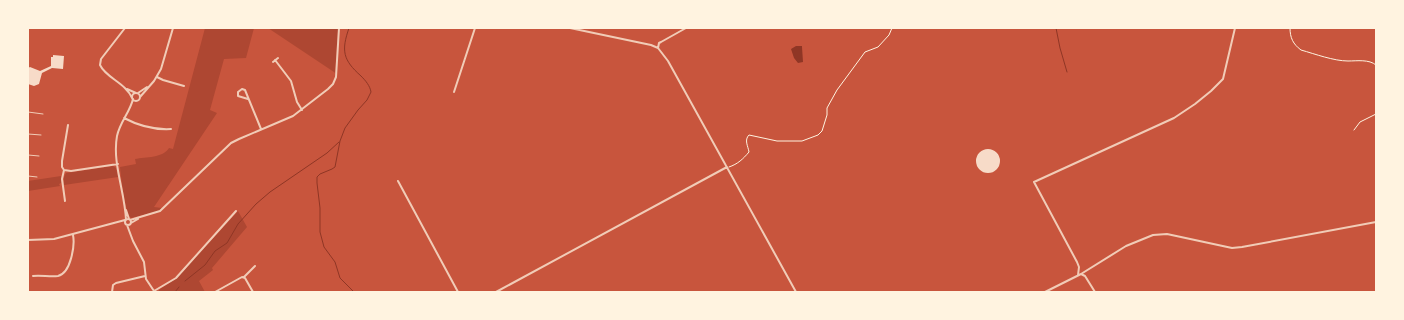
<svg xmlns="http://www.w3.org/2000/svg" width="1404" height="320" font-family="'Roboto Condensed',sans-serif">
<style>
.green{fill:#ae4732}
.water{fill:#8f3625}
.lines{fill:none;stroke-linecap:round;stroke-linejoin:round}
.stream{stroke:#8f3625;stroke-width:1}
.building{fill:#f7dbc8}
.path{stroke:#fff3e0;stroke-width:1}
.service{stroke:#f1ccb7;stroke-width:1}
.minor{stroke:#f1ccb7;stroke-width:2}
</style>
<rect width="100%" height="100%" fill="#c8553d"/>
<path class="green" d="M205,28H254L246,58L224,59L210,110L217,113L154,207L162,208L159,211L131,218C125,213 121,177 120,167L136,164L135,159C146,157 163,158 169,148L173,149Z
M268,28H338L335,73L334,72Z
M113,166L116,168L118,177L64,185V177L66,173Z
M61,176V183L59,184L60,186L28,191V181Z
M238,211L247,227L212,268L213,270L199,281L205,292H158L160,289L177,278Z"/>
<path class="water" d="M796,46H802V47L803,62L798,63L794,58L791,49Z"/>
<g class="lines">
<path class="stream" d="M349,28C341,51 343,60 361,76C366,81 370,86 371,92L367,100L358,110L345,128L340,141L335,167L332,169L320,174L317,177V183L320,208V232L324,247L335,262L340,278L354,292
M1056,28L1060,48L1067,72
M185,281L205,265L215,251L227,243L238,224L256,204L270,192L327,153L339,142
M175,292L179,287"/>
</g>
<path class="building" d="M53,55L64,56L63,69L52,68L42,73L39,84L34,86L28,84V68L30,67L40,71L51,66V57H53Z
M976 161a12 12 0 1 1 24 0a12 12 0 1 1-24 0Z"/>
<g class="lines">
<path class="path" d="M1290,28C1290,38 1293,44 1301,50C1315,54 1334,61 1348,61C1357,61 1369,59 1376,65
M1354,130L1360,122L1376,114
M729,167C738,164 743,159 749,152C748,146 744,140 749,135L777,141H802L818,135L822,131L827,115V108L837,90L865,52L878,47L889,35L892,28"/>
<path class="service" d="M28,103V100
M28,112L43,114
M28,134L41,135
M28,155L39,156
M28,176L37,177"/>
<path class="minor" d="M125,28L101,59L100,65C106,78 126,83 132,98
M198,28H200
M570,28L651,45L658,48L668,61L796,292
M658,48L659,43L661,42L686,28
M275,60L291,81L297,102L302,110
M273,62L278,58
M157,77L163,80L184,86
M127,89L136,93
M454,92L475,28
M138,93L147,87
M132 97a4 4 0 1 1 8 0a4 4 0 1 1-8 0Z
M140,97L154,81L161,69L173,28
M248,99L238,96V92L242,89L245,90L261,129
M124,118C139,126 153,130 171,129
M64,170L71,171L118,164
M64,170L62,167V161L68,125
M64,170L62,179L65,201
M398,181L458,292
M126,210L129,219
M125 222a3 3 0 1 1 6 0a3 3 0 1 1-6 0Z
M126,220C125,192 112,163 117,136C120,122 130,112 133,99
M130,220L160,211L231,143L239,139L293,116L328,89L333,84L336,77L339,28
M131,223L138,219
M127,225L133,241L144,262L146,279L154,291
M28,240L54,239L125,220
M1081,274L1085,276L1095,292
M1078,275L1079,267L1077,262L1034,182L1174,118L1195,104L1211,91L1223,79L1235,28
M33,276C41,275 50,277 58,276C71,273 75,245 73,235
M244,277L255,266
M154,291L176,278L236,211
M112,292L113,285L116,283L145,276
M215,292L242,277L245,278L253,292
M496,292L727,167
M1045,292L1081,274L1126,246L1153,235L1167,234L1232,248L1242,247L1376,222"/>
</g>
<rect width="1404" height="320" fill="none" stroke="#fff3e0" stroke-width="58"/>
</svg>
